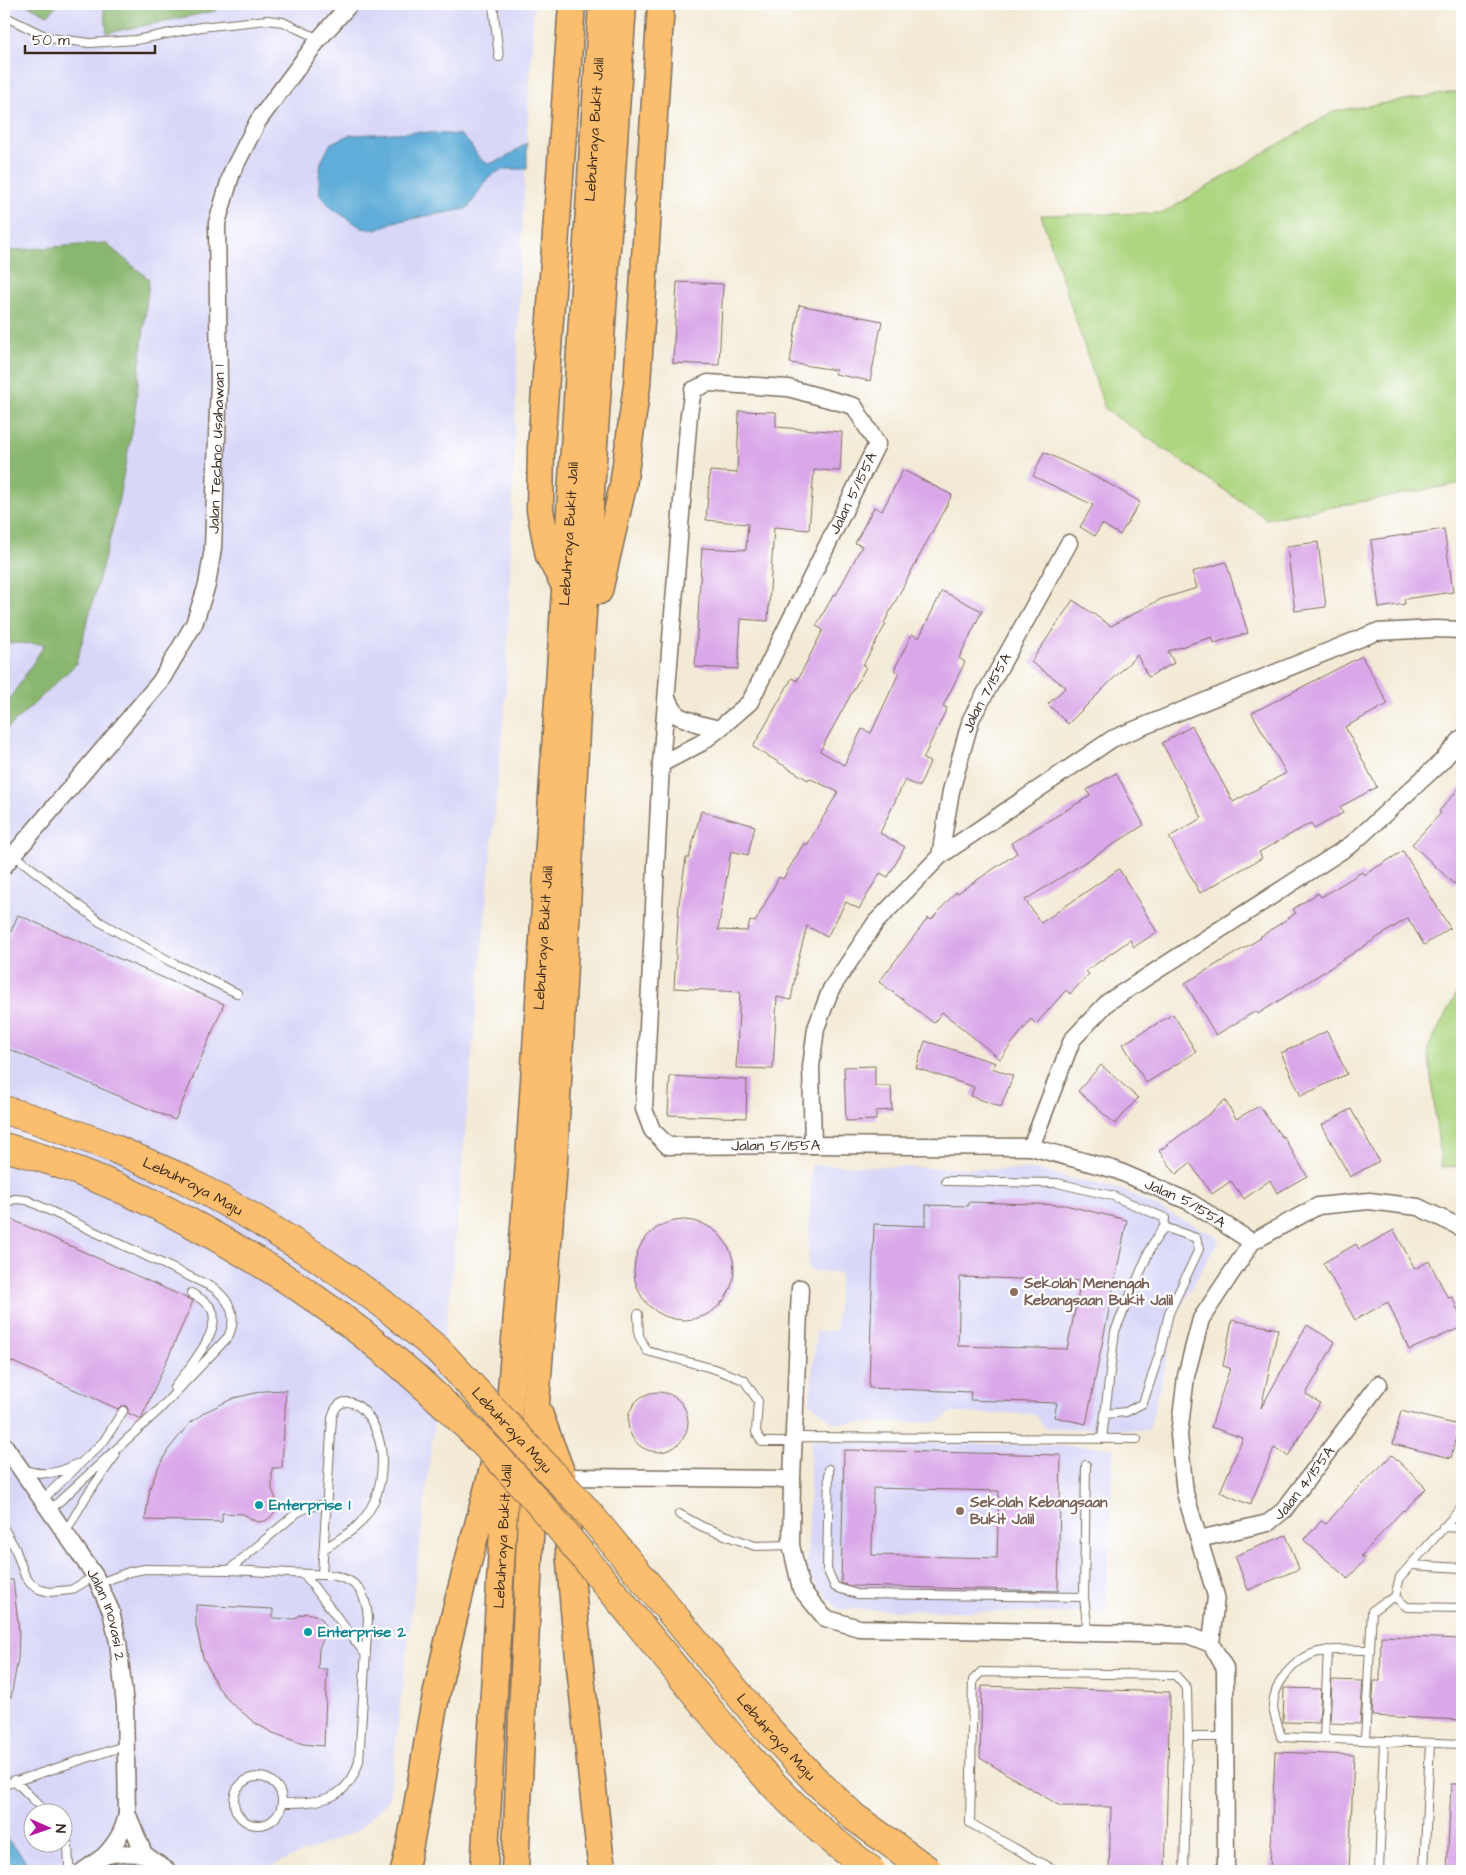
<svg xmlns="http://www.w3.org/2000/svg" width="1466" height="1875" font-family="'Architects Daughter',sans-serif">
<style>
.built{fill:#d8d7f8;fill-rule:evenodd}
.green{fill:#add681;stroke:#748050}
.forest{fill:#8ab76f;stroke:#627046}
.water{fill:#5eadd8;stroke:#4c6c7b}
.building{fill:#daa7e9;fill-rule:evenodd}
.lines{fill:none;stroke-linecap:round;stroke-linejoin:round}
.service-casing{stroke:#7b6d5e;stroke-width:10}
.minor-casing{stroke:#7b6d5e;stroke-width:19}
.trunk-casing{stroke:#7b6d5e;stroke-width:29}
.service{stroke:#fff;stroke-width:8}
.minor{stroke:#fff;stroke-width:16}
.trunk{stroke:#fbbe6e;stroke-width:26}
.motorway-bridge-casing{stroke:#7b6d5e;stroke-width:30;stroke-linecap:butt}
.motorway-bridge{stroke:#fbbe6e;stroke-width:28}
.education-dot{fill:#8d6e63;stroke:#fff;stroke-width:2}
.culture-dot{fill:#0f9aa8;stroke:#fff;stroke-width:2}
.labels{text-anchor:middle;stroke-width:4.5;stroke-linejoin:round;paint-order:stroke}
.street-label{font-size:15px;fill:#3b2a1e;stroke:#fff}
.education-label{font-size:15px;font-weight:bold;fill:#785e54;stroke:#fff;text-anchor:start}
.culture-label{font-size:15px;font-weight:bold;fill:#0d838f;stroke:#fff;text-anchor:start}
</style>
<rect width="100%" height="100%" fill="#fff"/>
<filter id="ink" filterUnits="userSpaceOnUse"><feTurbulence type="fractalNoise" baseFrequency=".02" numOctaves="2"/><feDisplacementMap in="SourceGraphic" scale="10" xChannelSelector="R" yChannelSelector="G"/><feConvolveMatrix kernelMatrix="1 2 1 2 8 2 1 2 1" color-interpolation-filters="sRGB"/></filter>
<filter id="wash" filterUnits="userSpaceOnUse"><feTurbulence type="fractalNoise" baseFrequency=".0096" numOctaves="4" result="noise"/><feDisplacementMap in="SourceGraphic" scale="20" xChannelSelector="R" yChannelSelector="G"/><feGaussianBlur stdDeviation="1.12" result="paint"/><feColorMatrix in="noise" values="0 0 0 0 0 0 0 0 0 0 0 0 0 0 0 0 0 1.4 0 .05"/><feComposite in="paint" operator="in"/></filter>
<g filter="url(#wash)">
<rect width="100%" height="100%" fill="#f3ead5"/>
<path class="built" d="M4,4H534L521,250L506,694L451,1283L389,1800L357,1831L273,1865L269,1871H4ZM32,1812H62V1842H32Z
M811,1165L1036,1170L1123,1190L1220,1238L1179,1310L1149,1430L1045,1428L1034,1414L950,1413L939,1422L834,1423L810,1403L816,1332L836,1331L840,1273L808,1270Z
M811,1440L1114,1447L1106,1614L838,1609L807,1575Z"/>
<path class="green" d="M1462,91V483L1267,519L1105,409L1041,215L1163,213L1335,111Z
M1462,983V1166L1441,1167L1428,1048Z"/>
<path class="forest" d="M26,4H58L48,15Z
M103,4H223L215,11L107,33Z
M105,243L149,279L134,420L114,523L76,664L4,732V708L45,644L4,643V251Z"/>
<path class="water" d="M417,132L461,135L470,144L479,158L488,164L503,159L527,143V169C521,169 514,169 507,169C484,172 480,196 466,209L393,222L377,230L362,228L333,209L320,195L319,178L321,162L331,143L350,135Z
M4,1838C15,1846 26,1857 28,1871H4Z"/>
<g id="blocks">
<path class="building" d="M677,282L723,284L719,365L673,363Z
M799,305L882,321L870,381L835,374L836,370L790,363Z
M739,411L776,412V427L842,432L840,471L814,470L809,530L774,527L768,621L741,619L738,669L695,667L702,548L746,550L748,524L706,520L710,471L737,473Z
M1044,452L1106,482L1140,502L1120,535L1102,524L1095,536L1080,527L1093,505L1033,476Z
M903,470L952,495L905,583L884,623L886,624L863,665L866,667L820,751L844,765L862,729L871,733L899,673L894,670L912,634L919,638L942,591L982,611L959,658L965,662L943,706L947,708L923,759L930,762L919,787L905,780L880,833L905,847L888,877L880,873L859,909L846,902L827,937L807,926L795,972H796L791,1000L777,997L773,1069L736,1068L740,992L674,988L679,903L686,858H689L701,811L755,826L748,855L731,851L718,930L747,931L750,921L755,922L779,877L783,879L804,843L807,845L838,792L809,778L808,780L753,747L792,678L797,681L823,630L816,626L834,594L836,595L862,546L855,543L874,507L882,511Z
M1444,529L1453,592L1404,599L1405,604L1379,608L1371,540Z
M1318,542L1326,607L1295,611L1287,546Z
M1226,562L1248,633L1214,643L1212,637L1168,651L1174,663L1148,677L1137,655L1068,724L1048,704L1066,687L1031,662L1073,600L1111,626L1161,599L1197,588L1192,572Z
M1362,656L1388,704L1345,727L1377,787L1340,807L1343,813L1314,829L1311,823L1259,852L1262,858L1200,893L1169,837L1202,818L1162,743L1192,726L1233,802L1286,773L1252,713Z
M1116,773L1144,825L1025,900L1041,923L1119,869L1157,932L1134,947L1130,940L1086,971L1089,974L1070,994L1066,990L1036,1024L1031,1019L1000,1059L942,1012L934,1023L879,982L928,918L931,920L956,892L958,893L1017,853L1011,843L1090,796L1087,790Z
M1462,785V875L1454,884L1412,844L1441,813L1439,811Z
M1403,851L1450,928L1424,945L1408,918L1258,1014L1256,1011L1216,1035L1185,983L1261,938L1260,937L1296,913L1293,909L1318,893L1321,897L1362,872L1364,875Z
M18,915L224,1004L175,1120L4,1047V948Z
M1173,1014L1196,1052L1146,1083L1123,1044Z
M1327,1031L1347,1074L1301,1096L1281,1053Z
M925,1041L996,1063L992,1068L1013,1076L1001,1107L971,1096L974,1087L916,1068Z
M1101,1065L1138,1098L1115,1124L1078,1091Z
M875,1066V1086H891L892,1110L876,1111V1120L846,1121L844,1067Z
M670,1076L747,1080L746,1118L668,1115Z
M1225,1100L1236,1119L1259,1106L1282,1137L1283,1136L1307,1176L1277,1193L1270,1180L1244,1199L1231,1181L1212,1194L1190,1163L1176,1174L1159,1151L1213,1111V1110Z
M1351,1109L1379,1161L1350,1177L1322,1125Z
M968,1202L1065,1205L1127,1220L1086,1424L1054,1417L1057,1403L970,1400L971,1392L869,1388L874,1224L926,1226V1205L968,1206ZM960,1277L1081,1281L1067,1349L958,1346Z
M4,1216L193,1301L141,1419L128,1413V1409L126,1406H121L118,1409L4,1358Z
M634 1270a50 50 0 1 1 100 0a50 50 0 1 1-100 0Z
M1394,1230L1415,1269L1429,1261L1448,1298L1452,1297L1462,1320V1327L1409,1350L1388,1302L1355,1320L1323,1263L1356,1244L1359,1249Z
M1232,1320L1278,1329L1261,1408L1307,1325L1335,1342L1306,1394L1320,1403L1288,1456L1274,1448L1250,1505L1220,1492L1243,1438L1211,1427L1230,1368L1223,1366Z
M286,1390L282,1468H272V1489L277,1502L276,1510L271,1517L265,1521L257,1522L243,1514L222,1513V1522L145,1520L150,1488L158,1468L168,1450L188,1425L205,1412L234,1398L264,1391Z
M628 1422a30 30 0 1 1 60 0a30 30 0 1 1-60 0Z
M1401,1411L1459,1425L1451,1458L1393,1444Z
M844,1450L1061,1455L1058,1591L850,1586L841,1583ZM873,1488L999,1491L997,1558L872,1555Z
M1392,1455L1426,1488L1404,1511L1403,1510L1361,1556L1365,1559L1348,1579L1304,1540L1321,1521L1326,1524L1356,1490Z
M1286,1535L1299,1569L1248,1590L1235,1556Z
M4,1580H13L19,1631L18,1659L11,1697L4,1696Z
M196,1605L273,1609V1618L294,1619L300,1615L307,1613L315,1615L322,1619L325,1626L326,1634L319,1648L318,1669H327L324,1746L303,1744L273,1733L255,1723L230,1702L217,1686L203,1657L196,1626Z
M1381,1636L1462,1639V1720L1372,1716L1374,1681H1380Z
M1332,1680L1363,1681L1360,1724L1330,1723Z
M982,1686L1170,1692L1165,1871H1109L1111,1807L1060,1806L980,1758Z
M1284,1688L1321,1689L1319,1723L1283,1722Z
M1275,1752L1354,1755L1349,1871H1270Z
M1451,1784H1462V1871H1447Z"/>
</g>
</g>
<g filter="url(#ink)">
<use href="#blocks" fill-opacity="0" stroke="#7b6d5e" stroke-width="1"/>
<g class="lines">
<g class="service-casing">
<path id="service" d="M493,4L499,57
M4,16L49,38L90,43L136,40L201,27L267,20L283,22L319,39
M13,854L100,922L173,963L237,993
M946,1181L1057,1183L1113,1196L1165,1218L1164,1227L1152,1245L1115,1331L1102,1439
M4,1203L15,1199L27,1200L214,1288C231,1302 238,1316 228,1337L159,1410L50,1510
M638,1314L639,1336L647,1351L715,1369L744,1380L758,1401L756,1432L762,1442H794
M174,1388C186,1371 222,1331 212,1310C208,1302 199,1298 191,1293
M1105,1414L1126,1412L1143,1403L1160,1352L1169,1313L1199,1249L1196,1238L1164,1227
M794,1437L1137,1439
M1086,1465L1084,1597L1088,1634
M829,1469L827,1569L835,1587L857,1594L1084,1597
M25,1470C43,1476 59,1474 76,1464
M42,1500L104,1441L123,1411
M1462,1507L1400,1577L1395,1597L1407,1607L1462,1608
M679,1514L703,1527L755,1546L791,1545
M1443,1527L1462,1528
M4,1529L15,1548L25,1576L31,1584L39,1589L49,1592L71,1590L95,1576
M65,1533L87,1495L115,1456
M1411,1565L1462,1568
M229,1570L298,1512L309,1507L326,1504
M304,1574L366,1655
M322,1574L332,1418C337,1395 356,1399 368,1416C390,1447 385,1496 359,1524C349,1534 336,1541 324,1549
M100,1583L129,1572L145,1569L229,1570L331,1575C358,1580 366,1592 368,1618L359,1761C348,1801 319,1803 283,1803
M1370,1650C1335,1650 1310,1644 1285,1675C1278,1684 1273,1694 1273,1707C1274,1716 1279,1727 1281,1737L1462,1744
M1188,1737H1225
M1324,1739L1328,1650
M1365,1740L1372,1611L1383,1603L1395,1597
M234 1801a24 24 0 1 1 48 0a24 24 0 1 1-48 0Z
M14,1780L46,1812
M4,1785L127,1745
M62,1832L68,1845L69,1866L75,1871
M1059,1871L1050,1868L970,1823L973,1680L981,1672L1175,1675L1187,1688L1188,1737L1184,1871
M1379,1871L1384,1741
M1424,1871L1430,1743"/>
</g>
<g class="minor-casing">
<g id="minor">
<path d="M667,699L678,716L699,724L719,729"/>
<path id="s1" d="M661,764L701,743L719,729L750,702L877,444L854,406L788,388L708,383L693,390L689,414L661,764L644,1109L652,1130L668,1146L813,1145L1031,1147L1116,1170L1190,1202L1252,1242"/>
<path id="s2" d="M940,856L951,791L971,719L1069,543"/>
<path id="s3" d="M4,866L160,682L194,624L207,585L213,548L219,382L217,223L232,172L258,121L319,39L350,4"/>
<path d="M813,1145L811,1067L816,1028L831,989L876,922L940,856L1112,739L1376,632L1436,629L1462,630"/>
<path d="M1031,1147L1072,1040L1108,1002L1352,844L1442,761L1462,738"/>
<path d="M800,1288L792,1479L791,1545L801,1589L825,1618L859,1628L1188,1635L1211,1644L1225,1668L1226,1871"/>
<path id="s4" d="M4,1445L95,1576L111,1611L118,1642L125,1705L127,1813C124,1831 116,1843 104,1856"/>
<path d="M563,1477L792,1479"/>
<path id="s5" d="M1199,1539L1268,1523L1284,1510L1379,1384"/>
<path d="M1211,1644L1216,1596L1185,1493L1179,1435L1186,1376L1201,1319L1252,1242L1318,1206L1369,1201L1418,1207L1462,1228"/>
<path d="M127,1813L144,1854"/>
<path d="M83,1871L104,1856L118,1853L144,1854L168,1871"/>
</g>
</g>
<g class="trunk-casing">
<g id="trunk">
<path d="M564,584L549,556L540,510L541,448L572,4"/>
<path d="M599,591L623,486L637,385L661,4"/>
<path d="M539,1413L563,1477L574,1610L600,1855L603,1871"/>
<path d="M404,1871C417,1819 423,1764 433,1711C450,1625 474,1541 496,1457"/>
<path id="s6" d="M484,1871L510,1403L528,1176L602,4"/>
<path d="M515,1871L536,1403L553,1177L579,674L623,4"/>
</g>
</g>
<use href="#service" class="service"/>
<use href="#minor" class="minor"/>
<use href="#trunk" class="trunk"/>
<g class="motorway-bridge-casing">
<g id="motorway-bridge">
<path id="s7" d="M4,1110L34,1119L106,1145L182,1178L252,1217L317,1257L382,1303L438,1350L586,1510L765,1726L815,1780L854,1817L929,1871"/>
<path d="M4,1147C69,1164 131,1191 191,1223C233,1246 275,1270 314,1298C412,1365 498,1452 573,1544C610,1588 646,1633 683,1678C724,1729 765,1780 814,1824C832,1841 853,1856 872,1871"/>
</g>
</g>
<use href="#motorway-bridge" class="motorway-bridge"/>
</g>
</g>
<g class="education-dot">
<circle cx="1014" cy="1292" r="5"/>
<circle cx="960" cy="1511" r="5"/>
</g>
<g class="culture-dot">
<circle cx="259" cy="1505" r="5"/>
<circle cx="308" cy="1632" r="5"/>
</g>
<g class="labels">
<g class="street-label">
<text dy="5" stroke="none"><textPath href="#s6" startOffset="1745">Lebuhraya Bukit Jalil</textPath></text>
<text dy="5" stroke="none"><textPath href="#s3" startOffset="486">Jalan Techno Usahawan 1</textPath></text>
<text dy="5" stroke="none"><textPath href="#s1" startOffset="342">Jalan 5/155A</textPath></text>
<text dy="5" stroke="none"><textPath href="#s6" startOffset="1340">Lebuhraya Bukit Jalil</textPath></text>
<text dy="5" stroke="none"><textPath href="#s2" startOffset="171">Jalan 7/155A</textPath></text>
<text dy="5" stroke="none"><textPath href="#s6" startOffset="935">Lebuhraya Bukit Jalil</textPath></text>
<text dy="5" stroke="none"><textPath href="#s1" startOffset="1480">Jalan 5/155A</textPath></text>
<text dy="5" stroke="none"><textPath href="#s7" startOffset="204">Lebuhraya Maju</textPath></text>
<text dy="5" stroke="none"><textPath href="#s1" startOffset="1900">Jalan 5/155A</textPath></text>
<text dy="5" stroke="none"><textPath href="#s7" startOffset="609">Lebuhraya Maju</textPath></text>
<text dy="5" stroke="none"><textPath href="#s5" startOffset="125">Jalan 4/155A</textPath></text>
<text dy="5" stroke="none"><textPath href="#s6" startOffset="335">Lebuhraya Bukit Jalil</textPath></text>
<text dy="5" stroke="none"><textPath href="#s4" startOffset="200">Jalan Inovasi 2</textPath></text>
<text dy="5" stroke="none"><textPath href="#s7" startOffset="1014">Lebuhraya Maju</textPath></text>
</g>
<g class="education-label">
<text x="1024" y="1288">Sekolah Menengah<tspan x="1024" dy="17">Kebangsaan Bukit Jalil</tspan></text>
<text x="970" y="1507">Sekolah Kebangsaan<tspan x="970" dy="17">Bukit Jalil</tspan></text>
</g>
<g class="culture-label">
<text x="269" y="1510">Enterprise 1</text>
<text x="318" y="1637">Enterprise 2</text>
</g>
</g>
<rect width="1466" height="1875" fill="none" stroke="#fff" stroke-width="20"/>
<g transform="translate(48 1828) rotate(92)"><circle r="24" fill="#ffffff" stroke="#b1aaa5"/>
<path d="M0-4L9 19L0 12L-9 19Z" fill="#b5179e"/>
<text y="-8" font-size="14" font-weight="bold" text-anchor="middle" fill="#3b2a1e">N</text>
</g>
<path d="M25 45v8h130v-8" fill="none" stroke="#3b2a1e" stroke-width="2.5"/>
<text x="32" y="45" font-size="15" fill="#3b2a1e" stroke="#ffffff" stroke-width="4" paint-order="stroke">50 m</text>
</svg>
